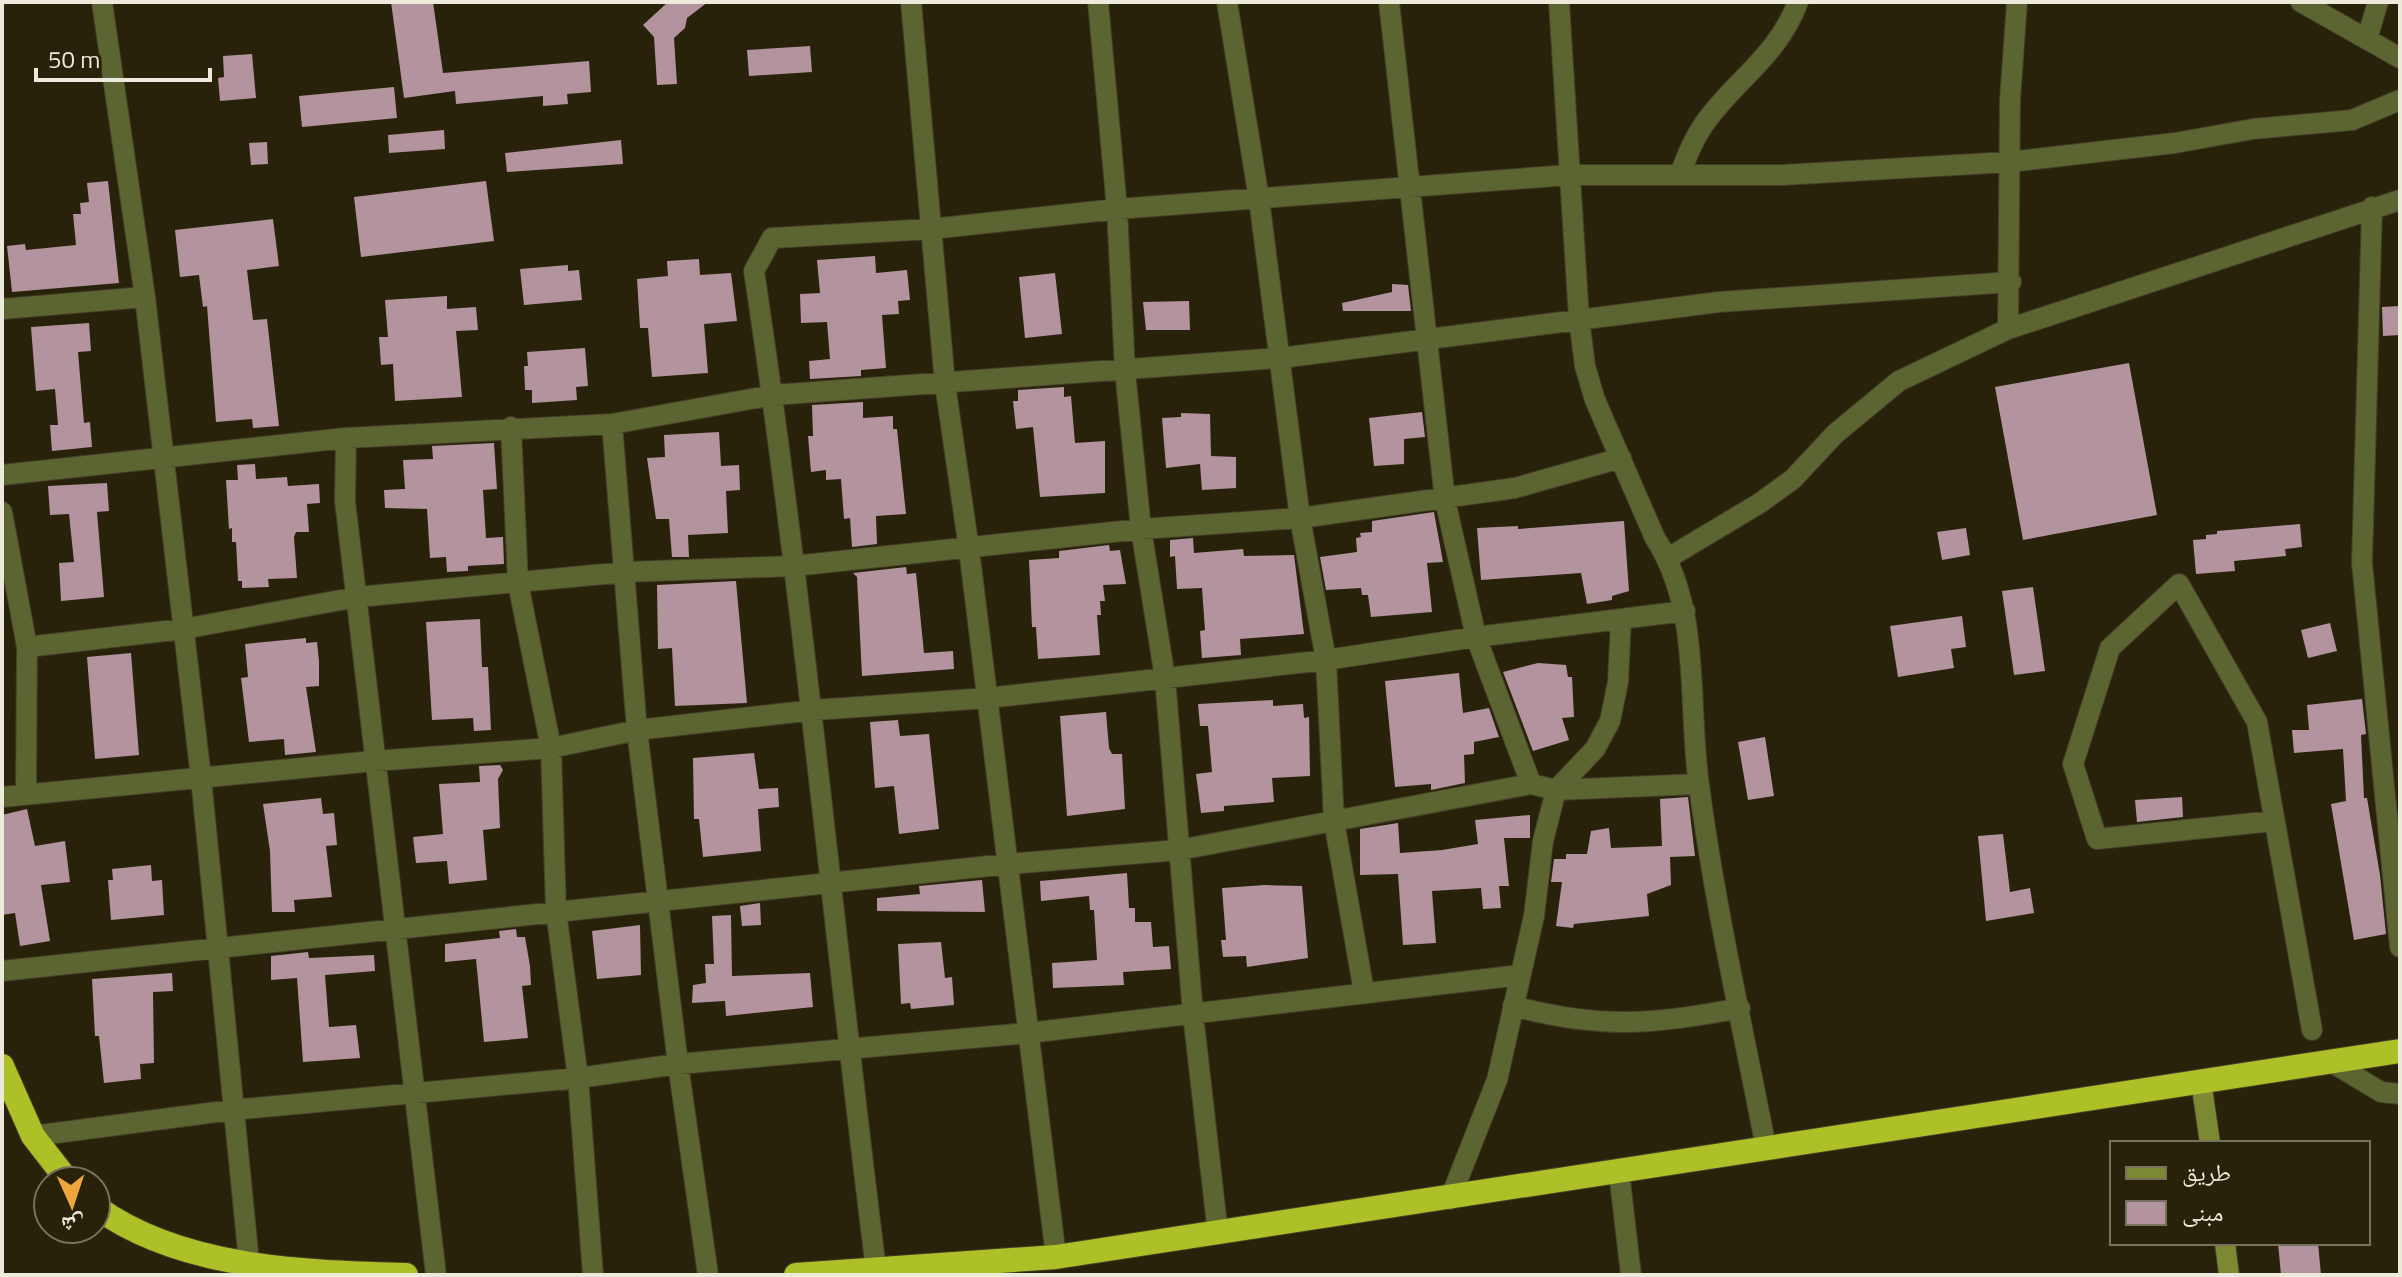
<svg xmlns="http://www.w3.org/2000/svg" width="2402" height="1277" font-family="'Titillium Web','Noto Naskh Arabic',sans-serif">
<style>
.building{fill:#b2939e}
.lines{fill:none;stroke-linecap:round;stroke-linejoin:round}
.street-casing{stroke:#443e27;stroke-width:22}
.secondary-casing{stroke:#443e27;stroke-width:22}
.highway-casing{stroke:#443e27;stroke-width:26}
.street{stroke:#5c6431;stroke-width:20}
.secondary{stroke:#7d8932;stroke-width:20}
.highway{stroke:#adc028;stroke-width:24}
</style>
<rect width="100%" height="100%" fill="#28220a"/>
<path class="building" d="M391,2H433L443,73L589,61L591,92L567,94L568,104L543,106V96L456,104L455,91L404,98Z
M668,2H708L687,18L685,28L674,38L677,84L657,85L654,37L643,25Z
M810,46L812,72L749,76L747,50Z
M252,54L256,98L220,101L218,78L224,77L223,56Z
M394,87L397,118L302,127L299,96Z
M444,130L445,149L389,153L388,135Z
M621,140L623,164L507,172L505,153Z
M267,142L268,164L251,165L249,143Z
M108,181L119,283L12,292L7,246L25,244L26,250L76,245L73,214H81L80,203L89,202L87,183Z
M486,181L494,241L361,257L354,197Z
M273,219L279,266L247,270L253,320L267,319L279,426L253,428L252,419L216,422L207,306L203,307L199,275L180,277L175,230Z
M875,256L876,273L907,270L910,300L898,301L899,314L882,315L886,368L861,370V376L810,379L809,361L830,359L827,322L801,323L800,294L820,293L817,260Z
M699,259L700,275L731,273L737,321L704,324L708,373L652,377L648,328H640L637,279L668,276L667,261Z
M568,265V271L579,270L582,300L524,305L520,269Z
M1055,273L1062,334L1025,338L1019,277Z
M1392,284L1408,285L1411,311H1343L1342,303L1392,292Z
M447,296V309L476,307L478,330L456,331L462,397L395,401L393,364L381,365L379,337H388L385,300Z
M1189,301L1190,330H1146L1143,302Z
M2400,306V335L2383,336L2382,307Z
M89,323L91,351L78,352L84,423L90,422L92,447L52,451L50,425H58L55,389L36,391L31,327Z
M585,348L588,386L576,387L577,400L532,403V390H525L524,366H528L527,352Z
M2129,363L2157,515L2023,540L1995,387Z
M1064,387V397L1071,396L1075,443L1105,441V493L1040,497L1033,427L1016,429L1013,401H1018V390Z
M863,402V418L893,416V429H897L906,514L876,516L877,544L852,547L850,518L844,519L841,479L826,480V470L811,472L808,436H813L812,405Z
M1422,412L1425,437L1404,439V464L1374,466L1369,418Z
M1181,413L1210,414L1211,456L1236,457V488L1202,490L1200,464L1166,468L1162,418L1181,417Z
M719,432L721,466L739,465L740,490L726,491L728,533L688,535L689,557H672L669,519H656L647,458L665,457L664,435Z
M494,443L497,489L483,490L486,538L503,537L504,564L468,566V571L447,572L446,557L430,558L427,509L385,508L384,490L405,489L403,460L433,459L432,446Z
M255,464L256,479L287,477L288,486L319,484L320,503L307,504L309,532H296L294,537L297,578L268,579L269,587L242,588V581H238L236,542H232V528L229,529L226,480H238L237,465Z
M107,483L109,511L97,512L104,597L61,601L59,563L74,562L69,514L50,515L48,486Z
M1434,512L1443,562L1427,563L1432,612L1371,617L1368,595H1362L1361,588L1326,590L1320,557L1357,552L1356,538L1361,537L1360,533L1372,532V521Z
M1624,521L1629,591L1612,596V600L1587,604L1581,573L1481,580L1477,528L1518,526V529Z
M2300,524L2302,547L2285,549L2286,556L2234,561L2235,571L2196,574L2193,540L2206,539V535L2217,534V531Z
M1966,528L1970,555L1942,560L1937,532Z
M1193,538L1194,553L1243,549L1244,556L1294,555L1304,634L1240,639L1241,655L1202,658L1200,631L1205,630L1202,588L1177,589L1175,556L1170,557V540Z
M1109,545L1110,551L1120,550L1126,584L1103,585L1105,601H1100L1101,615H1097L1100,655L1038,659L1036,627H1032L1029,560L1059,558V551Z
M906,567L907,574L916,573L924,653L953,651L954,669L862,676L857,577L853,573Z
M736,581L747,703L675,706L672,648L658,649L657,585Z
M2033,587L2045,671L2014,675L2002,591Z
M1962,616L1966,647L1951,649L1954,668L1898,677L1890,626Z
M480,619L482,667H488L491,730L474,731L473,718L432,720L426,622Z
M2330,623L2337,651L2308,658L2301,630Z
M306,638V643L317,642L319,661V686L306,687L316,752L285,755L284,739L249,742L241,678L248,677L245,644Z
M131,653L139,755L95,759L87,657Z
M1538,663L1566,665L1568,677H1572L1574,717L1562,718L1569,740L1533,751L1503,672Z
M1459,673L1463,713L1489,708L1499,737L1474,742V754L1464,755L1465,783L1431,790V784L1395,787L1385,681Z
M2362,699L2366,734L2361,735L2364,798H2367L2380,875L2386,934L2354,940L2331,804L2346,801L2343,749L2294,753L2292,730H2309L2307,705Z
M1273,700V706L1303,704L1304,718L1309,717L1310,776L1272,778L1274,802L1224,806V811L1201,813L1196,774L1212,772L1208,726H1200L1198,704Z
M1106,712L1109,748L1112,754H1122L1125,809L1067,816L1060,716Z
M898,720L900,736L929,734L939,829L899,834L894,786L875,788L870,722Z
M1765,737L1774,796L1748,800L1738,742Z
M754,753L759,789L778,788L779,807L758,809L761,851L703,857L699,819H694L693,758Z
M500,765L503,770L498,779L500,828L483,830L487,880L449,884L447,861L416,863L413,837L443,834L439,784L480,782L479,766Z
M1688,797L1695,856L1670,857L1671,885L1647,894L1649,916L1574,924L1573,928L1556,926L1562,882H1551L1554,859H1566V854H1587L1591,831L1609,828L1611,848L1662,846L1660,799Z
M2182,797L2183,817L2137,822L2135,800Z
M321,798L323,814L334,813L337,845L326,846L332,897L294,900L295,912H272L270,851L263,804Z
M27,809L35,846L65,841L70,882L41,885L50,941L20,946L15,913L2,915V815Z
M1530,815V838H1504L1509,886H1499L1501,908L1483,909L1481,888L1432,891L1436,943L1403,945L1398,874L1360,875V829L1398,823L1400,853L1442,850L1478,844L1475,820Z
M2003,834L2010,892L2030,888L2034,913L1986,921L1978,836Z
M151,865L152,881L162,880L164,915L111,920L108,880H113L112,869Z
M1127,873L1129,908H1135V922H1151L1153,947L1169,946L1171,969L1123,972L1124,985L1053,988L1052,963L1097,960L1094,910H1090L1089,896L1041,901L1040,881Z
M982,880L985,912L877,911V898L920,894L919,886Z
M1265,885L1302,886L1308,958L1247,967L1246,956L1223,957L1221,940H1226L1222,888Z
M760,903L761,925L742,926L740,906Z
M731,915L732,976L810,973L813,1007L726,1016L725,1001L692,1003L693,985L706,983L705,964H714L712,916Z
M640,925L641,975L597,979L592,931Z
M516,929L517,937H525L530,966L531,985L522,986L528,1038L484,1042L476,959L445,962V944L500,938L499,931Z
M941,942L945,978L952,977L954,1005L911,1009L910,1003L901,1004L898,944Z
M308,952L309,958L374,955L375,971L325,975L329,1027L356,1025L360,1058L303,1062L297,978L271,980V956Z
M172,973L173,991L153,992L154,1063L140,1064L141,1079L104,1083L99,1036H95L92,979Z
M2278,1243H2318L2321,1275H2281Z"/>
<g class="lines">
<g class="street-casing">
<path id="street" d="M102,2L145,297L201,778L249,1262
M911,2L945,384L969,549L1056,1257
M1098,2L1117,209L1125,371L1141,529L1165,678L1193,1014L1218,1234
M1227,2L1259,199L1300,518L1326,660L1334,821L1364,992
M1389,2L1445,500L1476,637L1531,784
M1559,2L1579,319L1585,366L1595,400L1655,538C1702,611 1687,702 1699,785C1715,907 1743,1028 1766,1148
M2301,2L2400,58
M2367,39L2378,2
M1680,174C1687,156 1693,140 1704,124C1736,79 1777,57 1798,2
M2372,207L2362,563L2400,947
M2,309L145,297
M2008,329L2010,100L2017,2
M612,424L637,730L678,1064L708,1275
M511,427L518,583L551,748L556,911L578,1078L593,1275
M346,438L345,501L436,1275
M2,475L346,438L612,424L773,395L1280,358L1719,302L2011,282
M2,512L27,647L26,792
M1668,558L1760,503L1793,479L1835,434L1899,381L2008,329L2400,200
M27,647L183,629L357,597L626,572L794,566L1141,529L1300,518L1515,488L1621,458
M2,797L374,761L551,748L637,730L814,710L988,698L1326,660L1476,637L1685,611
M2274,821L2097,839L2073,764L2110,648L2179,584L2257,722L2312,1030
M2,971L1008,864L1179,850L1531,784L1556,790L1698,784
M1513,1006C1599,1029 1654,1025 1740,1008
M2328,1060L2381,1092L2400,1094
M33,1136L232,1110L578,1078L678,1064L1028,1033L1520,975
M1619,1172L1631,1275
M1450,1199L1497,1080L1534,916L1543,841L1556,790L1595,749L1610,721L1618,682L1621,619
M876,1269C834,937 804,603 754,271L772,238L931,229L1117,209L1569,175H1782L2009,162L2175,143L2253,129L2352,120L2400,100"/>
</g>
<g class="secondary-casing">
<path id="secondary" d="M2201,1081L2210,1143
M2225,1243L2229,1275"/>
</g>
<g class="highway-casing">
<path id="highway" d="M2,1066L33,1136L68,1181
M96,1207C181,1269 304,1272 406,1275
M796,1275L1056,1257L2400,1051"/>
</g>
<use href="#street" class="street"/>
<use href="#secondary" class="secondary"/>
<use href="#highway" class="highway"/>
</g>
<rect width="2402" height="1277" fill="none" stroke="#ede9db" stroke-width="8"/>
<rect x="2110" y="1141" width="260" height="104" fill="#28220a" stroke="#77725e" stroke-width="2"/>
<rect x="2126" y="1167" width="40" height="12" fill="#7d8932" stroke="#77725e" stroke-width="2"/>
<text x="2182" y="1181" font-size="24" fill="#ede9db">طريق</text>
<rect x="2126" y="1201" width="40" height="24" fill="#b2939e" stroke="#77725e" stroke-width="2"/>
<text x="2182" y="1221" font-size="24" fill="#ede9db">مبنى</text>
<g transform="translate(72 1205) rotate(177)"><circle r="38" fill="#28220a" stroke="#77725e" stroke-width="2"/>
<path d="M0-6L14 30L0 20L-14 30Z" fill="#f0a63e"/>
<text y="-12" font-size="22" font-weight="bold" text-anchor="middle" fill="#ede9db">ش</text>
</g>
<path d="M36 68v12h174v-12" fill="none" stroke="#ede9db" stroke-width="4"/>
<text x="48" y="68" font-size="24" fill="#ede9db" stroke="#28220a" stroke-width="6" paint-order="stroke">50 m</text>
</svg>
